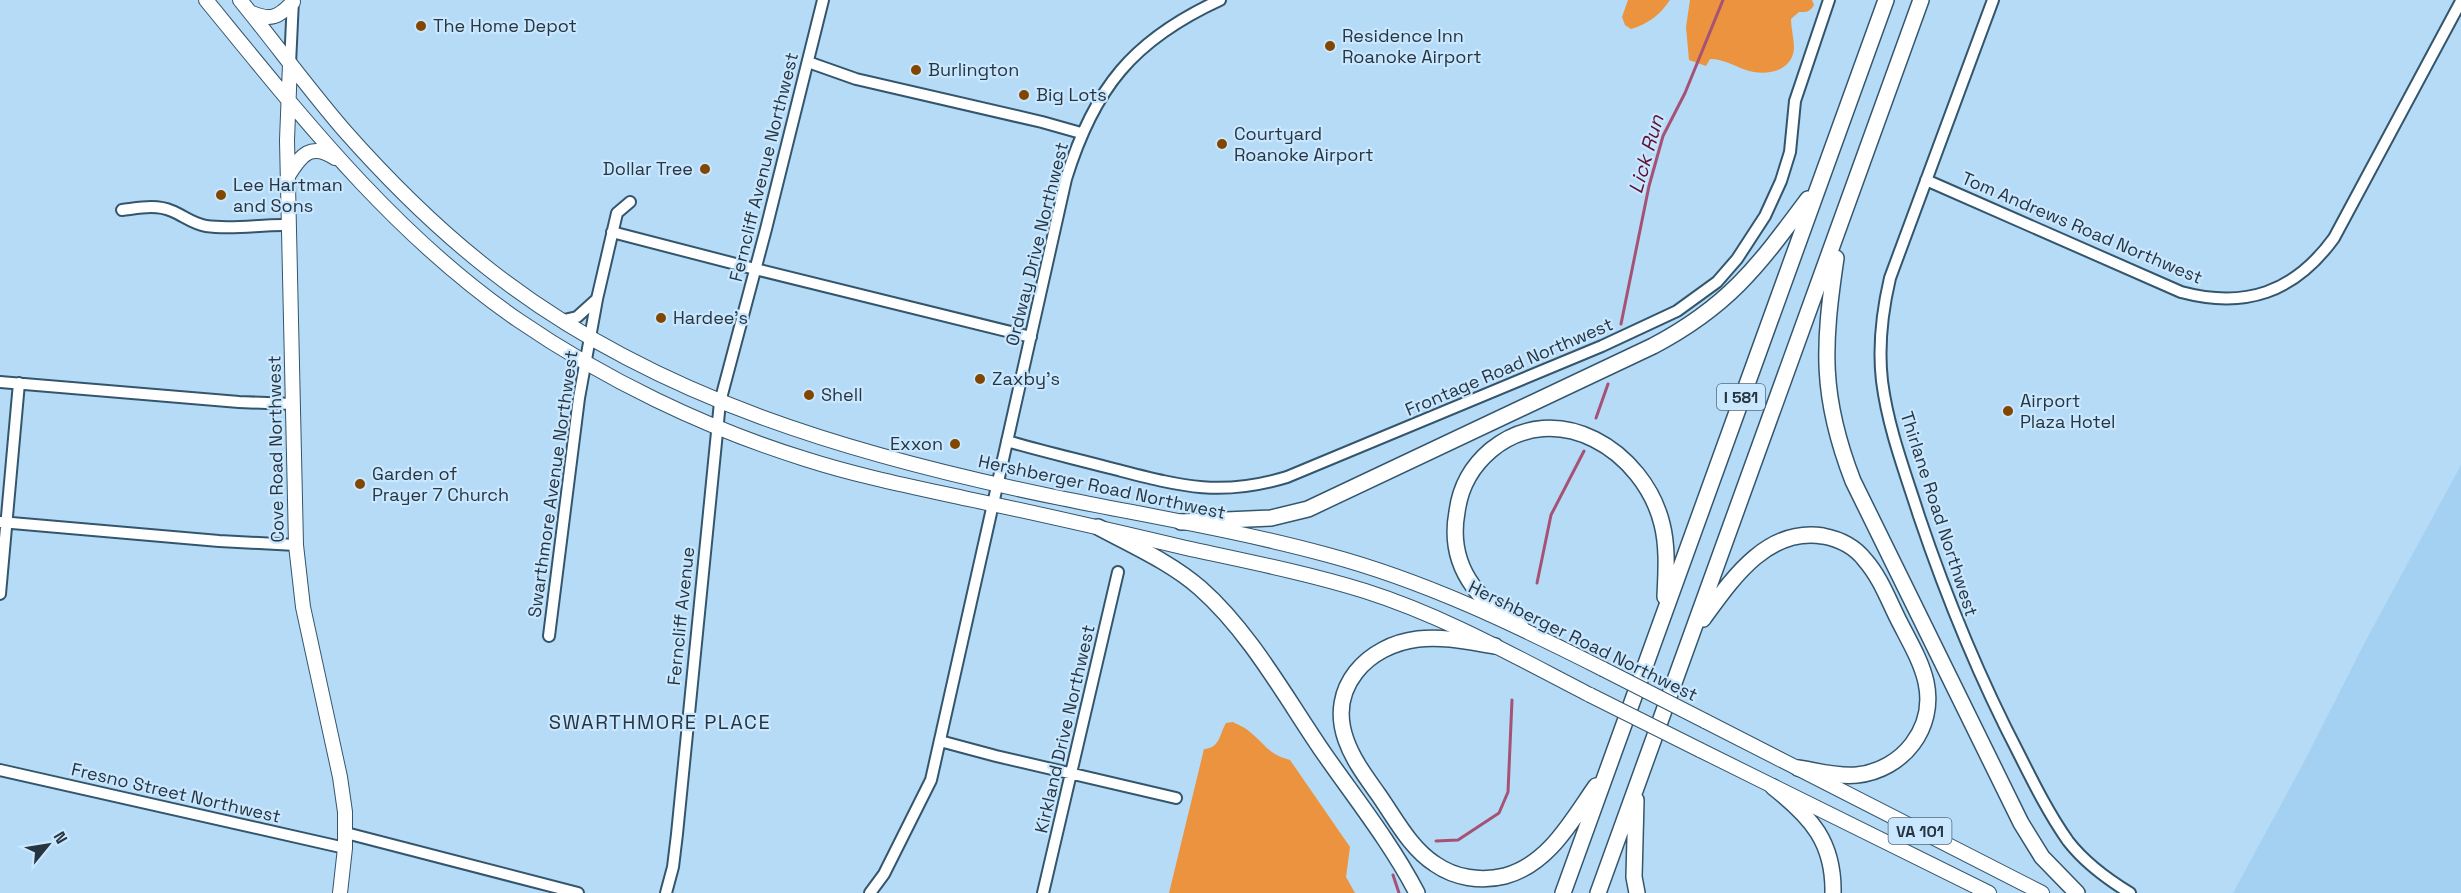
<svg xmlns="http://www.w3.org/2000/svg" width="2461" height="893" font-family="'Space Grotesk',sans-serif">
<style>
.built{fill:#a4d1f1}
.green{fill:#eb933f}
.lines{fill:none;stroke-linecap:round;stroke-linejoin:round}
.stream{stroke:#a55274;stroke-width:3}
.minor-casing{stroke:#34566d;stroke-width:14}
.major-casing{stroke:#34566d;stroke-width:16}
.highway-casing{stroke:#34566d;stroke-width:18}
.minor{stroke:#fff;stroke-width:10}
.major{stroke:#fff;stroke-width:14}
.highway{stroke:#fff;stroke-width:15}
.major-bridge-casing{stroke:#34566d;stroke-width:16;stroke-linecap:butt}
.major-bridge{stroke:#fff;stroke-width:14}
.poi-dot{fill:#824600;stroke:#c9e7fe;stroke-width:2}
.labels{text-anchor:middle;stroke-width:4.5;stroke-linejoin:round;paint-order:stroke}
.shield{fill:#c9e7fe;stroke:#586a79;stroke-width:1.5}
.shield-label{font-size:16px;font-weight:bold;fill:#273540}
.poi-label{font-size:18px;fill:#273540;stroke:#c9e7fe;text-anchor:start}
.street-label{font-size:18px;fill:#273540;stroke:#c9e7fe}
.water-label{font-size:20px;font-style:italic;fill:#601032;stroke:#c9e7fe}
.neighbourhood-label{font-size:20px;letter-spacing:1.5px;fill:#273540;stroke:#c9e7fe}
</style>
<rect width="100%" height="100%" fill="#b6dbf7"/>
<path class="built" d="M2461,465V893H2233L2304,762L2365,642Z"/>
<path class="green" d="M1628,0H1670C1660,15 1648,24 1631,29L1625,25L1622,17Z
M1690,0H1812L1814,5C1810,12 1807,12 1799,12L1791,19C1791,29 1794,38 1794,48C1793,71 1766,77 1746,70C1734,66 1724,59 1710,59L1706,66L1689,60L1686,27Z
M1233,722C1239,725 1246,728 1250,732C1266,745 1269,755 1290,760L1350,847L1346,877L1355,893H1169L1204,749C1220,748 1219,735 1226,723Z"/>
<g class="lines">
<path class="stream" d="M1621,324L1649,186L1663,136L1685,93L1723,0
M1596,418L1608,384
M1537,583L1551,515L1584,451
M1436,841L1458,840L1499,813L1508,792L1512,700
M1393,875L1399,893"/>
<g class="minor-casing">
<path id="minor" d="M1993,0L1890,278C1882,312 1878,346 1882,381C1888,428 1905,472 1919,516C1947,599 1979,677 2019,754C2034,784 2049,814 2068,841C2085,863 2107,879 2130,893
M808,62L856,79L1042,122L1081,133
M290,64L293,0
M1926,180L2181,292C2245,309 2294,293 2334,238L2460,3
M122,210C139,208 156,204 172,211C184,216 193,224 206,226C234,230 261,224 289,225
M612,232L755,269L1031,337
M564,320L577,317L597,299
M0,382L239,402L293,404
M1007,441C1041,451 1076,459 1110,468C1177,485 1218,498 1287,477L1602,346L1677,311L1717,282L1737,259L1765,216L1781,181L1790,152L1795,101L1829,0
M0,522L219,541L296,545
M0,594L19,383
M549,636L579,398L597,299L617,213L630,202
M940,741L996,756L1176,798
M0,770L345,848
M346,833L578,893
M666,893L673,867L677,834L720,402L766,229L823,0
M870,893L884,874L931,780L1066,179C1094,88 1133,40 1220,0
M1043,893L1118,572"/>
</g>
<g class="major-casing">
<path id="major" d="M206,0C301,116 393,234 518,320C604,379 705,428 805,459C858,476 913,487 968,499C1041,514 1114,531 1186,548C1246,561 1307,573 1365,591C1444,616 1516,657 1590,695
M240,0C275,43 307,87 343,129C388,180 436,228 490,270C654,399 859,457 1060,498C1149,516 1240,531 1328,555C1425,581 1514,624 1603,669
M252,13C271,21 279,17 293,2
M290,64L287,140L296,545L303,607L340,777L345,812V848L340,893
M288,176C301,155 311,142 335,158
M1705,721L2042,893
M1700,750L1989,893"/>
</g>
<g class="highway-casing">
<path id="highway" d="M1836,258C1823,346 1820,396 1853,481L2021,823L2042,857L2077,893
M1181,522L1271,518L1308,509L1653,346C1729,306 1758,266 1808,199
M1098,527C1133,546 1170,562 1200,588C1250,632 1286,698 1323,752C1355,798 1391,843 1417,893
M1703,619C1732,579 1767,527 1823,536C1839,539 1855,547 1865,560C1880,577 1888,599 1898,619C1908,639 1921,660 1926,682C1936,728 1903,770 1857,775C1838,777 1817,771 1798,768
M1521,627C1505,615 1484,603 1473,586C1457,564 1452,539 1457,512C1460,488 1472,466 1491,450C1557,396 1644,451 1662,524C1668,548 1666,573 1665,597
M1495,646C1470,642 1444,636 1418,639C1368,645 1327,687 1346,740C1353,760 1366,777 1378,794C1395,818 1410,848 1435,864C1455,878 1481,882 1505,876C1549,864 1572,820 1596,786
M1773,787C1811,817 1834,842 1833,893
M1636,800L1634,877L1637,893
M1563,893L1886,0
M1598,893L1921,0"/>
</g>
<use href="#minor" class="minor"/>
<use href="#major" class="major"/>
<use href="#highway" class="highway"/>
<g class="major-bridge-casing">
<path id="major-bridge" d="M1603,669L1705,721
M1590,695L1700,750"/>
</g>
<use href="#major-bridge" class="major-bridge"/>
</g>
<g class="poi-dot">
<circle cx="421" cy="26" r="6"/>
<circle cx="1330" cy="46" r="6"/>
<circle cx="916" cy="70" r="6"/>
<circle cx="1024" cy="95" r="6"/>
<circle cx="1222" cy="144" r="6"/>
<circle cx="705" cy="169" r="6"/>
<circle cx="221" cy="195" r="6"/>
<circle cx="661" cy="318" r="6"/>
<circle cx="980" cy="379" r="6"/>
<circle cx="809" cy="395" r="6"/>
<circle cx="2008" cy="411" r="6"/>
<circle cx="955" cy="444" r="6"/>
<circle cx="360" cy="484" r="6"/>
</g>
<g class="labels">
<g class="shield">
<rect x="1717" y="384" width="48" height="26" rx="4.5"/>
<rect x="1888.5" y="818" width="63" height="26" rx="4.5"/>
</g>
<g class="shield-label">
<text x="1741" y="403">I 581</text>
<text x="1920" y="837">VA 101</text>
</g>
<g class="poi-label">
<text x="433" y="32">The Home Depot</text>
<text x="1342" y="42">Residence Inn<tspan x="1342" dy="21">Roanoke Airport</tspan></text>
<text x="928" y="76">Burlington</text>
<text x="1036" y="101">Big Lots</text>
<text x="1234" y="140">Courtyard<tspan x="1234" dy="21">Roanoke Airport</tspan></text>
<text x="693" y="175" text-anchor="end">Dollar Tree</text>
<text x="233" y="191">Lee Hartman<tspan x="233" dy="21">and Sons</tspan></text>
<text x="673" y="324">Hardee's</text>
<text x="992" y="385">Zaxby's</text>
<text x="821" y="401">Shell</text>
<text x="2020" y="407">Airport<tspan x="2020" dy="21">Plaza Hotel</tspan></text>
<text x="943" y="450" text-anchor="end">Exxon</text>
<text x="372" y="480">Garden of<tspan x="372" dy="21">Prayer 7 Church</tspan></text>
</g>
<g class="street-label">
<text transform="translate(764 167) rotate(-76)" y="6">Ferncliff Avenue Northwest</text>
<text transform="translate(2082 228) rotate(23)" y="6">Tom Andrews Road Northwest</text>
<text transform="translate(1037 244) rotate(-76)" y="6">Ordway Drive Northwest</text>
<text transform="translate(1509 367) rotate(-23)" y="6">Frontage Road Northwest</text>
<text transform="translate(276 449) rotate(-91)" y="6">Cove Road Northwest</text>
<text transform="translate(553 484) rotate(-82)" y="6">Swarthmore Avenue Northwest</text>
<text transform="translate(1102 487) rotate(12)" y="6">Hershberger Road Northwest</text>
<text transform="translate(1939 514) rotate(72)" y="6">Thirlane Road Northwest</text>
<text transform="translate(681 616) rotate(-84)" y="6">Ferncliff Avenue</text>
<text transform="translate(1583 641) rotate(26)" y="6">Hershberger Road Northwest</text>
<text transform="translate(1065 729) rotate(-77)" y="6">Kirkland Drive Northwest</text>
<text transform="translate(176 793) rotate(13)" y="6">Fresno Street Northwest</text>
</g>
<g class="water-label">
<text transform="translate(1646 154) rotate(-74)" y="7">Lick Run</text>
</g>
<g class="neighbourhood-label">
<text x="660" y="729">SWARTHMORE PLACE</text>
</g>
</g>
<g transform="translate(48 845) rotate(60)" stroke="#c9e7fe" stroke-width="4.5" paint-order="stroke">
<path d="M0-4.5L10 22L0 15L-10 22Z" fill="#273540"/>
<text y="-9" font-size="16" font-weight="bold" text-anchor="middle" fill="#273540">N</text>
</g>
</svg>
